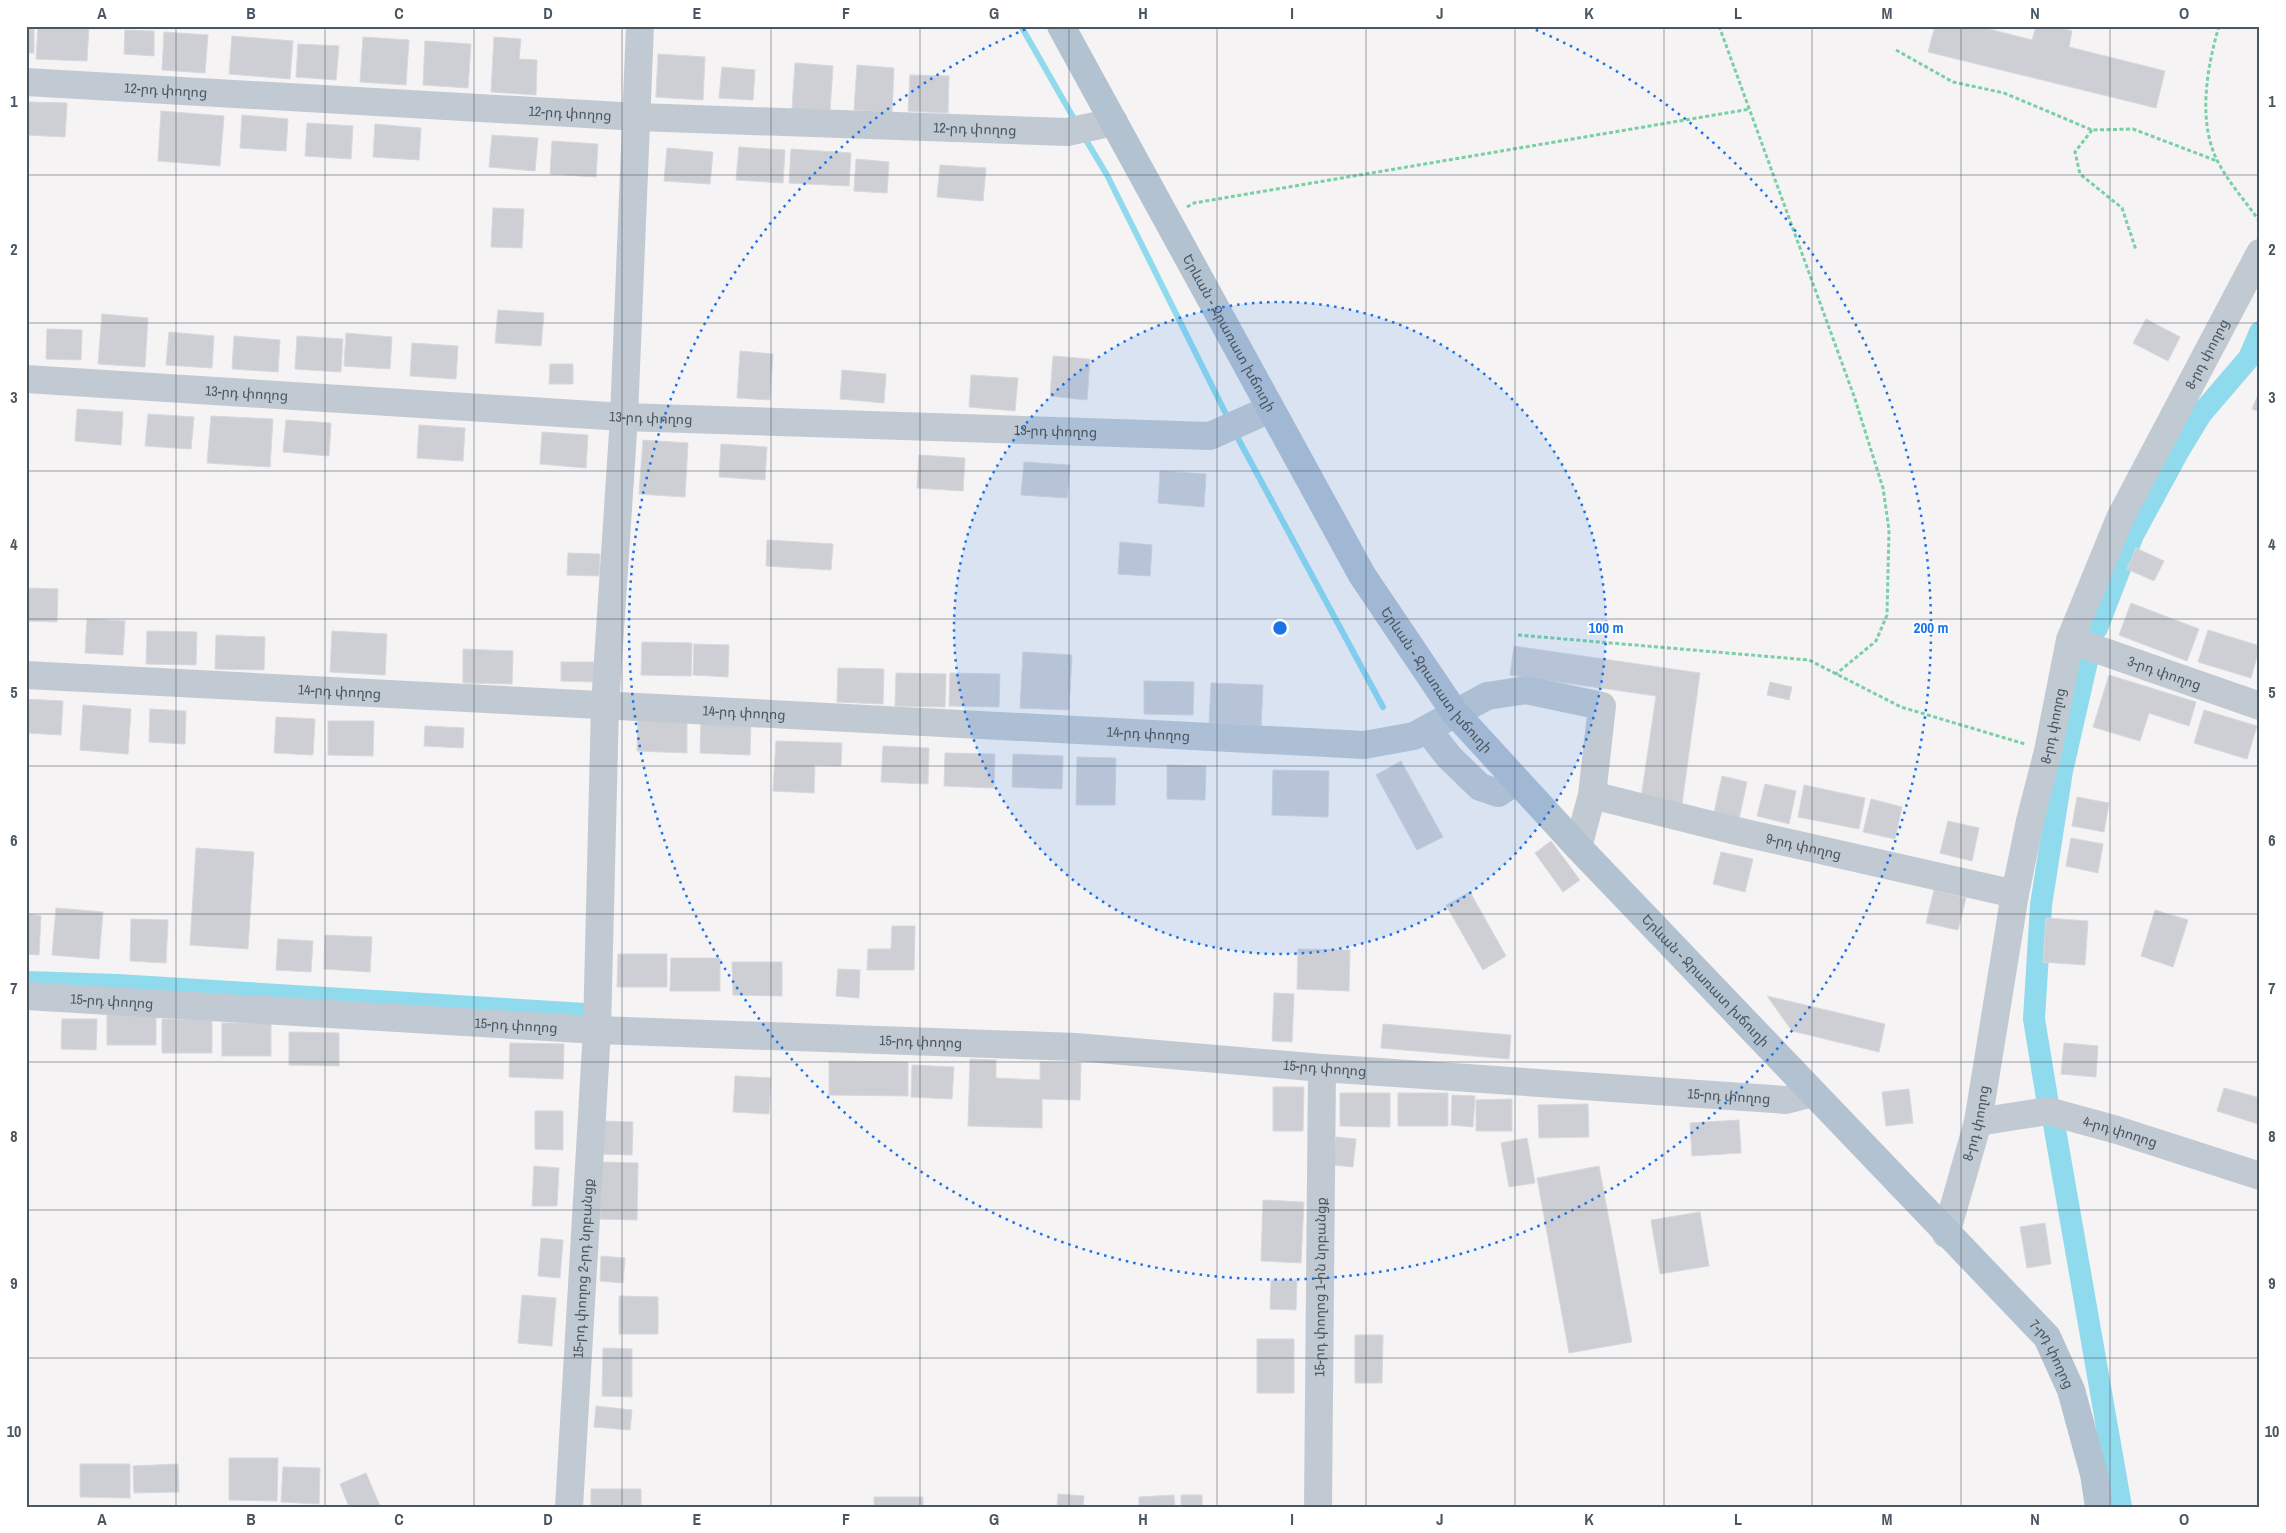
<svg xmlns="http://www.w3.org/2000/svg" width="2286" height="1533" font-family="'Archivo Narrow','Noto Sans Armenian',sans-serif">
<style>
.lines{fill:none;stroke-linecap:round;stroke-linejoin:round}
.stream{stroke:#90daee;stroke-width:6}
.canal{stroke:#90daee;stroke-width:22}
.building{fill:#cdcfd5;stroke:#d7d9de}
.path{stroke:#7ad0a6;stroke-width:3;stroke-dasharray:4 2.5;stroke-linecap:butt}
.minor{stroke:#c1cad2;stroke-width:28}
.major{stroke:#b3c2d1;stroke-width:28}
.grid{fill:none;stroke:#4a5661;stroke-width:1;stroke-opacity:0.55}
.ring{fill:none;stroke:#1a73e8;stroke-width:2.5;stroke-dasharray:2.5 5}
.labels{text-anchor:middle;stroke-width:4;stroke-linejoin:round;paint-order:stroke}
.street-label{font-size:14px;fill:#4a5661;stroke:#fff}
.centre{fill:#1a73e8;stroke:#fff;stroke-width:2.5}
.ring-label{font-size:15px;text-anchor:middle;font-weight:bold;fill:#1a73e8;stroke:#fff;stroke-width:4;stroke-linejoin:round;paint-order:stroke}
.neatline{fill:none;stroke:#4a5661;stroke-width:2}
.grid-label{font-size:16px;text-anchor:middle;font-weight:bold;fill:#4a5661}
</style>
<rect width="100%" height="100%" fill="#f5f3f3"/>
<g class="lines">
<path class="stream" d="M1021,26L1077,124
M1083,135L1107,175L1229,420
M1234,431L1383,707"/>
<path class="canal" d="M2097,628L2133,535L2178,452L2201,414L2249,358L2260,332
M26,982L117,985L585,1014
M2047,1098L2034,1019L2041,905L2062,771L2088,657
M2054,1124L2121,1507"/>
</g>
<path class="building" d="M26,26H34V53H26Z
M38,26H89L87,61L36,59Z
M1935,26H1977L2032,40L2036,26H2054L2072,31L2069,47L2165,71L2156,108L1928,52Z
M125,30L154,31V56L124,54Z
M164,32L208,35L205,73L162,70Z
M232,36L293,41L290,79L229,74Z
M363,37L409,40L406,85L360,82Z
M494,37L521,39L519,59L537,60L536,95L491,92Z
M425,41L471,44L468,88L423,85Z
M298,44L339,46L336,80L296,77Z
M658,54L705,57L703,100L656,97Z
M795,63L833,66L830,111L792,109Z
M857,65L894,68L892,113L854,110Z
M722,67L755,70L753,100L719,98Z
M910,75L949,76L948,113L908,111Z
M29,102L67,103L65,137L27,135Z
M161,111L224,116L220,166L158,161Z
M242,115L288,119L286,151L240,148Z
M307,123L353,126L351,159L305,156Z
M375,124L421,128L419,160L373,157Z
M492,135L538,138L535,171L489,167Z
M552,141L598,144L596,177L550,174Z
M739,147L785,150L783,183L736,180Z
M667,148L713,152L710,184L664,181Z
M791,149L851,153L849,186L789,183Z
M856,159L889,162L887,193L854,191Z
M940,165L986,168L983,201L937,197Z
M493,208L524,209L522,248L491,247Z
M498,310L544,313L541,346L495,343Z
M102,314L148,318L145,367L98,364Z
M2146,319L2180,337L2168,361L2133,343Z
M47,329L82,330L81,360L46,359Z
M169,332L214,336L212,368L166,365Z
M346,333L392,337L390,369L344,366Z
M234,336L280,340L278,372L232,369Z
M297,336L343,339L341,372L295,369Z
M412,343L458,346L456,379L410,376Z
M740,351L773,354L770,400L737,398Z
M1053,356L1090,359L1087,400L1050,396Z
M550,364H573V384H549Z
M842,370L886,374L884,403L840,399Z
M971,375L1018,378L1015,411L969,407Z
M2260,390V412L2252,409Z
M77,409L123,412L121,445L75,441Z
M148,414L194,417L191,449L145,446Z
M211,416L273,419L270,467L207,463Z
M286,420L331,423L329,456L283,452Z
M419,425L465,428L463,461L417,458Z
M542,432L588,435L586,468L540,464Z
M643,440L688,443L685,497L639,494Z
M721,444L767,447L765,480L719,477Z
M919,455L965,458L963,491L917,488Z
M1024,462L1070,465L1067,498L1021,495Z
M1160,471L1206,474L1204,507L1158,503Z
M767,540L833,544L831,570L766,566Z
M1120,542L1152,545L1150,576L1118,574Z
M2136,548L2164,561L2154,581L2127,569Z
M568,553L600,554L599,576L567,575Z
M26,588L58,589L57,622L26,621Z
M2131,603L2199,629L2187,661L2119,635Z
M87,619L125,621L123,655L85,653Z
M2208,630L2260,646L2251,678L2198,662Z
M147,631L197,632L196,665L146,664Z
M332,631L387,634L385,675L330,672Z
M216,635L265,637L264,670L215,669Z
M642,642L692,643L691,676L641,675Z
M694,644L729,645L728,677L693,675Z
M1514,646L1700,673L1682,804L1641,798L1656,696L1510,675Z
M463,649L513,651L512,684L463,683Z
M1023,652L1072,655L1069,710L1020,708Z
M561,662H594V682L561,681Z
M838,668L884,669L883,704L837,702Z
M896,673L946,674L945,707L895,706Z
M950,673L1000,674L999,707L949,706Z
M2109,675L2196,702L2189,726L2149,713L2140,741L2093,727Z
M1144,681L1194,682L1193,715L1144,714Z
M1770,682L1792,687L1789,700L1767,695Z
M1211,683L1263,685L1261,726L1209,723Z
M26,699L63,701L61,735L26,733Z
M83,705L131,709L128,754L80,750Z
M150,709L186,711L185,744L149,742Z
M2204,710L2257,726L2247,759L2194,743Z
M276,717L315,719L313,755L274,753Z
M638,718L687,720V753L637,751Z
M701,720L751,722L750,755L700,753Z
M328,721H374L373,756L328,755Z
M425,726L464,728L463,748L424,746Z
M776,741L842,743L841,766L815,765L814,793L773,791Z
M883,746L929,748L928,784L881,782Z
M945,753L995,754L994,788L944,786Z
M1013,754L1063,756L1062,789L1012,787Z
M1077,757L1116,758L1115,805H1076Z
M1401,761L1443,837L1417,850L1376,775Z
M1167,765L1206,766L1205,800L1167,799Z
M1273,770L1329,771L1328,817L1272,815Z
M1722,776L1747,782L1739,819L1714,813Z
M1765,784L1796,791L1789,824L1757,816Z
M1804,785L1865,798L1859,829L1798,817Z
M2077,797L2109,803L2104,832L2072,826Z
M1871,799L1902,807L1895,839L1863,832Z
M1948,821L1979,828L1972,861L1940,853Z
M2071,838L2103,844L2098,873L2066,866Z
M1551,841L1580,880L1563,892L1535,853Z
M196,848L254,852L248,949L190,945Z
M1721,852L1753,859L1745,892L1713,884Z
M1934,890L1966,898L1958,930L1926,923Z
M1470,892L1506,956L1483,970L1446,905Z
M56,908L103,912L99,959L52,955Z
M2155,910L2188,920L2173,967L2141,956Z
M26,914L41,916L39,955L26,954Z
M2046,918L2088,921L2085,965L2043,962Z
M131,919L168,920L166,963L130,961Z
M892,926H915L914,970H867L868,949H891Z
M325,935L372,937L370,972L324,969Z
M278,939L313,941L311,972L276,970Z
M1298,949L1350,950L1349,991L1297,989Z
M618,954H667V987H617Z
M671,958H720V991H670Z
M732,962H782V996L733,995Z
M838,969L860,970L859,998L836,996Z
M1274,993L1294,994L1292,1042L1272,1041Z
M1767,996L1885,1024L1879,1052L1792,1031Z
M107,1012H156V1045H107Z
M62,1019H97L96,1050L61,1049Z
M162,1019L212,1020V1053H162Z
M222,1023H271V1056H222Z
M1383,1024L1511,1035L1509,1059L1381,1048Z
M289,1032L339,1033V1066L289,1065Z
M510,1043L564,1044L563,1079L509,1077Z
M2064,1043L2098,1046L2096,1077L2061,1074Z
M970,1059L996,1060V1078L1040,1080V1062L1081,1063L1080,1100L1042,1099V1128L968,1126Z
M829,1061L908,1062V1096L829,1095Z
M912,1065L954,1067L952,1099L911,1097Z
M735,1076L771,1078L769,1114L733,1112Z
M1273,1087H1304L1303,1131H1273Z
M2224,1088L2260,1098L2258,1124L2217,1111Z
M1909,1089L1913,1123L1886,1126L1882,1092Z
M1340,1093H1390V1127L1340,1126Z
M1398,1093H1448V1126H1398Z
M1452,1095L1475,1096L1473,1127L1451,1125Z
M1512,1099V1131H1476V1100Z
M1588,1104L1589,1137L1539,1138L1538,1105Z
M535,1111H563V1150L535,1149Z
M1739,1120L1741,1153L1692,1156L1690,1123Z
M602,1121L633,1122L632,1155L601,1154Z
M1336,1137L1356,1139L1353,1167L1333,1165Z
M1527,1138L1535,1183L1509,1187L1501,1143Z
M602,1162L638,1163L637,1220L600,1219Z
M534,1166L559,1168L557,1206H532Z
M1599,1166L1632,1342L1569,1353L1537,1178Z
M1263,1200L1304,1202L1301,1263L1261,1261Z
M1700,1212L1709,1266L1660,1274L1651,1220Z
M2045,1223L2051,1264L2027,1268L2020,1227Z
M541,1238L563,1240L560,1278L538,1276Z
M601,1256L625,1258L623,1283L600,1281Z
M1271,1280H1297L1296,1310L1270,1309Z
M522,1295L556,1298L552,1346L518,1343Z
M619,1296L658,1297V1334H619Z
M1355,1335H1383L1382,1383H1355Z
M1257,1339H1294V1393H1257Z
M603,1348L632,1349V1397L602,1396Z
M596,1406L632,1410L630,1430L594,1427Z
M229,1458H278L277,1501L229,1500Z
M80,1464H130V1498L80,1497Z
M178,1464L179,1492L134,1493L133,1466Z
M283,1467L320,1468L319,1504L281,1502Z
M366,1473L380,1506L349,1507L340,1484Z
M591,1489H641V1507H591Z
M1058,1494L1084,1496L1083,1507H1057Z
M1174,1495L1175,1507H1139V1497Z
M1181,1495H1202V1507H1181Z
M874,1497H923V1507H874Z"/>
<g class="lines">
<path class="path" d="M1719,26L1854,396L1883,488L1889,530L1887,615L1876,641L1836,674
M2219,26C2207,67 2197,122 2218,162C2229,183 2246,202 2260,222
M1896,50L1953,82L2004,93L2092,130L2133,129L2217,161
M2092,130L2075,152L2080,174L2122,208L2136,250
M1187,207L1194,203L1750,109
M1518,635L1809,660L1901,707L2025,744"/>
<g class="minor">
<path id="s1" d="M26,82L638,117L1067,132L1114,122"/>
<path id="s2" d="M26,379L624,417L1210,436L1270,409"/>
<path id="s3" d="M2070,640L2260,706"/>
<path id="s4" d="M26,675L1364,745L1414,736L1487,696L1526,690L1602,706L1592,795L1578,847"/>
<path d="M1427,729L1449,757L1480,787L1498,793L1516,781"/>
<path id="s5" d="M1592,795L1732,830L2015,894"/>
<path id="s6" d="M26,996L597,1030L1076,1047L1322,1068L1786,1100L1813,1093"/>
<path id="s7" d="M1978,1122L2048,1111L2117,1130L2260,1176"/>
<path id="s8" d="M1946,1234L1978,1122L2015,894L2030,821L2048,751L2070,640L2120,518L2260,253"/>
<path id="s9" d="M569,1507L597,1030L605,706L624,417L640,26"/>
<path id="s10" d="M1318,1507L1322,1068"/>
</g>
<path class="major" id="s11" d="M1061,26L1362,575L1455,713L1578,847L2047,1337L2071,1390L2094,1474L2099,1507"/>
</g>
<path class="grid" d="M176,26V1507M325,26V1507M474,26V1507M622,26V1507M771,26V1507M920,26V1507M1069,26V1507M1217,26V1507M1366,26V1507M1515,26V1507M1664,26V1507M1812,26V1507M1961,26V1507M2110,26V1507M26,175H2260M26,323H2260M26,471H2260M26,619H2260M26,766H2260M26,914H2260M26,1062H2260M26,1210H2260M26,1358H2260"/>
<circle cx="1280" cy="628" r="326" fill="#1a73e8" fill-opacity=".12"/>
<g class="ring">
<circle cx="1280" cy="628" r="326"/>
<path d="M1529 27A651 651 0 1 1 1031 27"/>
</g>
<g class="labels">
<g class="street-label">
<text dy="5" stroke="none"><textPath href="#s1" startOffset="140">12-րդ փողոց</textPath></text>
<text dy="5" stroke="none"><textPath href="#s1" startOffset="545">12-րդ փողոց</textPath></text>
<text dy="5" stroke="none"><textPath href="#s1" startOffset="950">12-րդ փողոց</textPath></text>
<text dy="5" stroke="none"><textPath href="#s11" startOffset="350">Երևան - Ջրառատ խճուղի</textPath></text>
<text dy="5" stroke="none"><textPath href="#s8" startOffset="925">8-րդ փողոց</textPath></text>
<text dy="5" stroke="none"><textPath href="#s2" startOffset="221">13-րդ փողոց</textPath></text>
<text dy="5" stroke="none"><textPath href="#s2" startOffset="626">13-րդ փողոց</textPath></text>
<text dy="5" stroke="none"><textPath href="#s2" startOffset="1031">13-րդ փողոց</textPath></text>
<text dy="5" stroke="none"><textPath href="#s3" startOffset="100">3-րդ փողոց</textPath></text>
<text dy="5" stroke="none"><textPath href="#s11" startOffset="755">Երևան - Ջրառատ խճուղի</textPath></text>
<text dy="5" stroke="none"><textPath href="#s4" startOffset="314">14-րդ փողոց</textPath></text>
<text dy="5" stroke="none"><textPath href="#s4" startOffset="719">14-րդ փողոց</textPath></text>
<text dy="5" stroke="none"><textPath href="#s8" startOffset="520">8-րդ փողոց</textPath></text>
<text dy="5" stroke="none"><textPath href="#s4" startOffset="1124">14-րդ փողոց</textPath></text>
<text dy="5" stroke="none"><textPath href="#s5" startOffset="218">9-րդ փողոց</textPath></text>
<text dy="5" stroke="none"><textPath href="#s11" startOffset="1159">Երևան - Ջրառատ խճուղի</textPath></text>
<text dy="5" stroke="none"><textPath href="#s6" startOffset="86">15-րդ փողոց</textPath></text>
<text dy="5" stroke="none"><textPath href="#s6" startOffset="491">15-րդ փողոց</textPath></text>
<text dy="5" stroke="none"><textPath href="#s6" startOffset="896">15-րդ փողոց</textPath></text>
<text dy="5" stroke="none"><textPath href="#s6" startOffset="1301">15-րդ փողոց</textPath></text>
<text dy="5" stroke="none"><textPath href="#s6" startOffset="1706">15-րդ փողոց</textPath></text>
<text dy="5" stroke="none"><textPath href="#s8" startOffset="115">8-րդ փողոց</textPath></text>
<text dy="5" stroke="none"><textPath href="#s7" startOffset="146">4-րդ փողոց</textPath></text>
<text dy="5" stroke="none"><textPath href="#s9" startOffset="239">15-րդ փողոց 2-րդ նրբանցք</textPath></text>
<text dy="5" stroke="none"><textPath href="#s10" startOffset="220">15-րդ փողոց 1-ին նրբանցք</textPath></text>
<text dy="5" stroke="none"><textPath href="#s11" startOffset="1670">7-րդ փողոց</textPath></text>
</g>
</g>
<circle cx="1280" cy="628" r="8" class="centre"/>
<g class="ring-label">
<text x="1606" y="633">100 m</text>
<text x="1931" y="633">200 m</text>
</g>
<rect width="2286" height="1533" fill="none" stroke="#ffffff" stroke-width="55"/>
<rect x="28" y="28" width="2230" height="1478" class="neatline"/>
<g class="grid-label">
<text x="102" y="19">A</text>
<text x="251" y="19">B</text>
<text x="399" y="19">C</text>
<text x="548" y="19">D</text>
<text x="697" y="19">E</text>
<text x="846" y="19">F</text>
<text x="994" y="19">G</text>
<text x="1143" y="19">H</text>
<text x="1292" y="19">I</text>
<text x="1440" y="19">J</text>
<text x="1589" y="19">K</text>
<text x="1738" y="19">L</text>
<text x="1887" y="19">M</text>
<text x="2035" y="19">N</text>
<text x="2184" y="19">O</text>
<text x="14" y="107">1</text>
<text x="2272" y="107">1</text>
<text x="14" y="255">2</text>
<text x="2272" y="255">2</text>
<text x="14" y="403">3</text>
<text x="2272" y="403">3</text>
<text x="14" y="550">4</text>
<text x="2272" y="550">4</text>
<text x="14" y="698">5</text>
<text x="2272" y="698">5</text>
<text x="14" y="846">6</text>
<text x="2272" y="846">6</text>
<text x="14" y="994">7</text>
<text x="2272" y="994">7</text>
<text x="14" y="1142">8</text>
<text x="2272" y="1142">8</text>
<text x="14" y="1289">9</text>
<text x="2272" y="1289">9</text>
<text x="14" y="1437">10</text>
<text x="2272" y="1437">10</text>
<text x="102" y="1525">A</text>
<text x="251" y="1525">B</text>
<text x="399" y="1525">C</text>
<text x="548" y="1525">D</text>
<text x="697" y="1525">E</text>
<text x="846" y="1525">F</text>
<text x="994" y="1525">G</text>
<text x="1143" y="1525">H</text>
<text x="1292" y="1525">I</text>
<text x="1440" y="1525">J</text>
<text x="1589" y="1525">K</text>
<text x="1738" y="1525">L</text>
<text x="1887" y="1525">M</text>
<text x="2035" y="1525">N</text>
<text x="2184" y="1525">O</text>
</g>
</svg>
